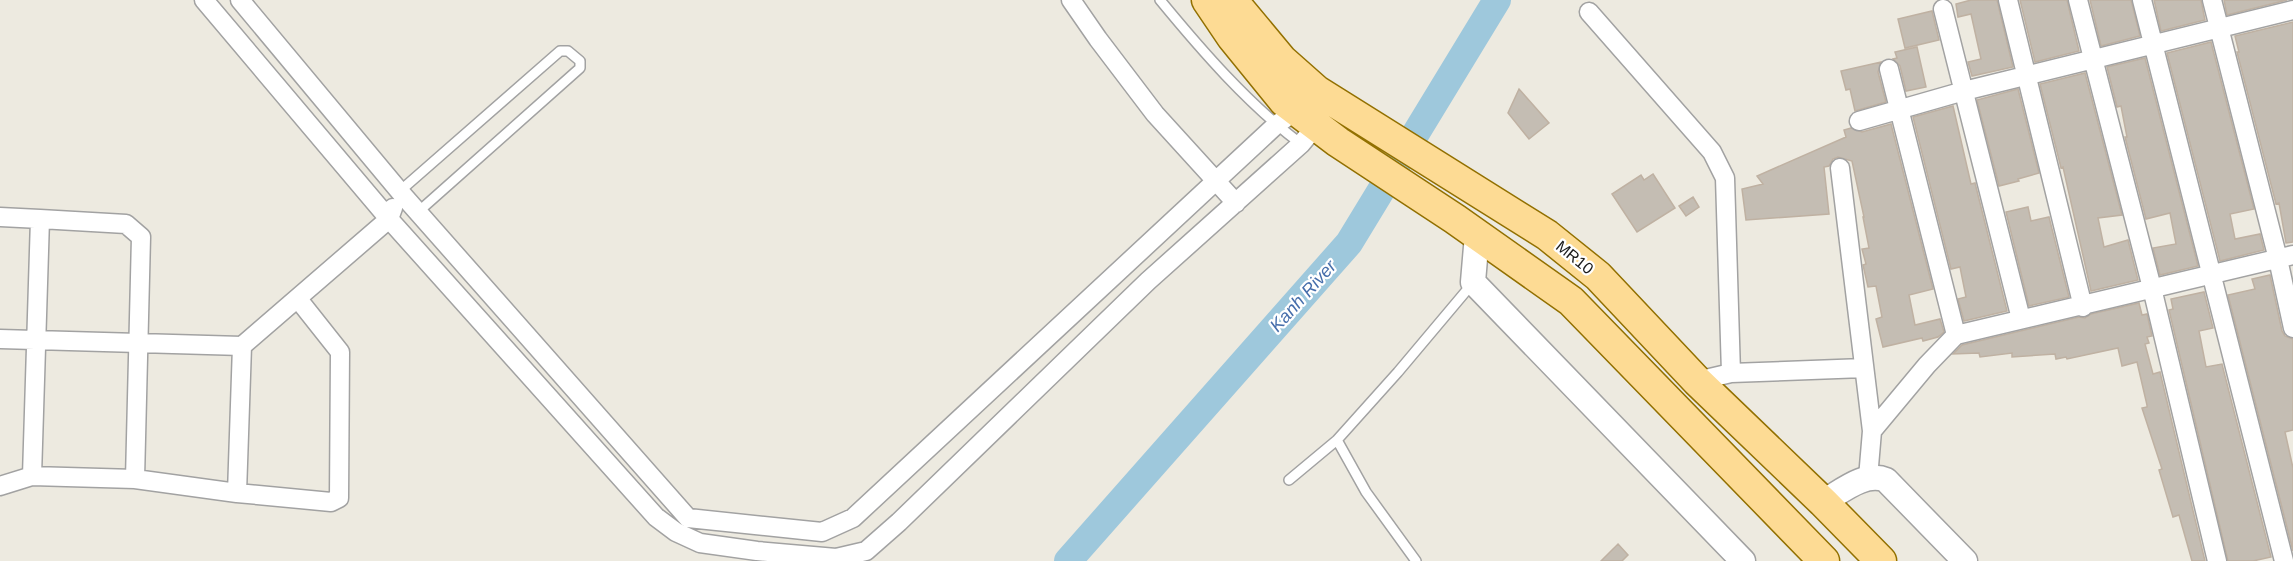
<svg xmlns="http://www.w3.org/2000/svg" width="2293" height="561" font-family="Arial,sans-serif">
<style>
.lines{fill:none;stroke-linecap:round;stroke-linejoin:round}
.river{stroke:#9ec8dc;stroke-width:28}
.building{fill:#c4bdb3;stroke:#bfb1a2;stroke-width:1.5}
.service-casing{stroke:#a2a2a2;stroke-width:12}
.minor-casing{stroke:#a2a2a2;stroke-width:21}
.tertiary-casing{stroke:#a2a2a2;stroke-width:27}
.primary-casing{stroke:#927000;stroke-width:33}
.service{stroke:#fff;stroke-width:9}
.minor{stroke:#fff;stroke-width:18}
.tertiary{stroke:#fff;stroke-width:24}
.primary{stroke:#fddb94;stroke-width:30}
.labels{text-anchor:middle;stroke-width:4.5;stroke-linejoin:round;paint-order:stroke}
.street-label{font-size:16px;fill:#1b1b1b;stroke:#fff}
.water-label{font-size:18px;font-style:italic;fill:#466eab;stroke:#fff}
</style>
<rect width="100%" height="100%" fill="#edeae0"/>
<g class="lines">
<path class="river" d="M1068,561L1349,243L1497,0"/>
</g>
<path class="building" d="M1971,0H1997L2013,67L1972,76L1968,62L1981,59L1971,14L1958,17L1956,4Z
M2020,0H2067L2079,51L2035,62Z
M2090,0H2131L2140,36L2101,46Z
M2154,0H2201L2205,20L2161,31Z
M2224,0H2287L2227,15Z
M1932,11L1939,40L1905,48L1898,19Z
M2293,22V242L2286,243L2279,203L2276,204L2237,52H2239L2235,36Z
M2211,42L2254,209L2230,214L2235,239L2260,234L2264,250L2220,261L2167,53Z
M1917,47L1926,87L1906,91L1900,66L1893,59L1897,58L1895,52Z
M2145,58L2198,266L2160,275L2153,248L2176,244L2170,213L2146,219L2125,137H2127L2121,106L2117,107L2107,67Z
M1881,62L1878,72L1886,102L1855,111L1850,89L1846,90L1841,71Z
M2085,73L2122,215L2098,218L2104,247L2128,240L2138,280L2091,291L2063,167L2061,168L2040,84Z
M1519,89L1549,123L1529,139L1508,113Z
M2018,89L2039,173L2018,179L2019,181L1999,186L1977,100Z
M1953,106L1971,184L1975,183L2007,311L1964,321L1958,299L1966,297L1960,267L1951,269L1913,117Z
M1891,124L1933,289L1909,295L1915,325L1940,319L1944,332L1938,337L1923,341L1922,338L1883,347L1876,319L1882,317L1876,286L1868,287L1863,265L1866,264L1862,249L1869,248L1863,217H1864L1852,161L1838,157L1833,159L1829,166L1824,167L1829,214L1746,220L1742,189L1763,184L1757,176L1846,137L1844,130L1851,128L1862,132Z
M1653,174L1675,208L1637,232L1612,194L1641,175L1644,180Z
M1693,197L1699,207L1686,216L1679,206Z
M2028,207L2031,221L2049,217L2069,297L2029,306L2006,212Z
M2270,275L2282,331L2285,336L2293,339V430L2285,432L2293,468V551L2228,295L2255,289L2252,279Z
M2204,292L2213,328L2199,331L2206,367L2222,364L2271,557L2253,561H2228L2169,310L2173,309L2171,299Z
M2139,303L2142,315L2147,314L2152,336L2147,337L2149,343L2145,344L2153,374L2160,372L2205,561H2192L2179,515L2173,517L2159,470L2162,469L2142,408L2147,407V405L2137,362L2122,366L2118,348L2067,359L2066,357L2056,359L2055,354L2012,357V353L1980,357L1979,353L1953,354L1962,345L2079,317L2085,318L2091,314Z
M1618,544L1628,555L1622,561H1601Z"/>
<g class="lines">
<g class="service-casing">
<path id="service" d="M1160,0C1202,51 1248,104 1301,144
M400,191L560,51H568L580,61V68L418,212
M1337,440L1366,492L1416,561
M1289,480L1337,440L1398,372L1472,284"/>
</g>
<g class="minor-casing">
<path id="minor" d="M204,0L389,219L656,517L676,532L700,543L757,551L836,558L866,551L899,522L1148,281L1301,144L1316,126
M240,0L401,193L688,518L822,532L853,518L1276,125L1297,110
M1071,0L1098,39L1155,114L1236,203
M2008,0L2083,307
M2078,0L2152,288L2217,561
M2142,0L2284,561
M2212,0L2278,259L2293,328
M1943,9L2021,319
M1589,12L1712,152L1725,178L1731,373
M1889,69L1956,335
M1859,121L1964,91L2293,10
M1840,168L1872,431
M0,217L40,219
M0,339L242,346L389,219L393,208
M1697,381L1731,373L1864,368
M32,476L40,219L126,224L141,237L135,479
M1868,478L1872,431L1927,365L1956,335L2293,255
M0,486L32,476L135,479L237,493L331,502L339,498L340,352L298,299
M237,493L242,346"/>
</g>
<g class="tertiary-casing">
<path id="tertiary" d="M1477,235L1473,282L1743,561
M1823,502C1841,492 1865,471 1886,480L1965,561"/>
</g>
<g class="primary-casing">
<path id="primary" d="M1207,0L1232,37L1284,101L1338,142L1455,219L1571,301L1824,561
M1232,0L1282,60L1317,91L1547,235L1598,276L1697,381L1823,502L1881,561"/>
</g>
<use href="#service" class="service"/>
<use href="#minor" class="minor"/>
<use href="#tertiary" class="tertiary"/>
<use href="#primary" class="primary"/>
</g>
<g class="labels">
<g class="street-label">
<text transform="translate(1575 257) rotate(39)" y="6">MR10</text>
</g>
<g class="water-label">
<text transform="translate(1303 296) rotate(-48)" y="6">Kanh River</text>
</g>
</g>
</svg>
